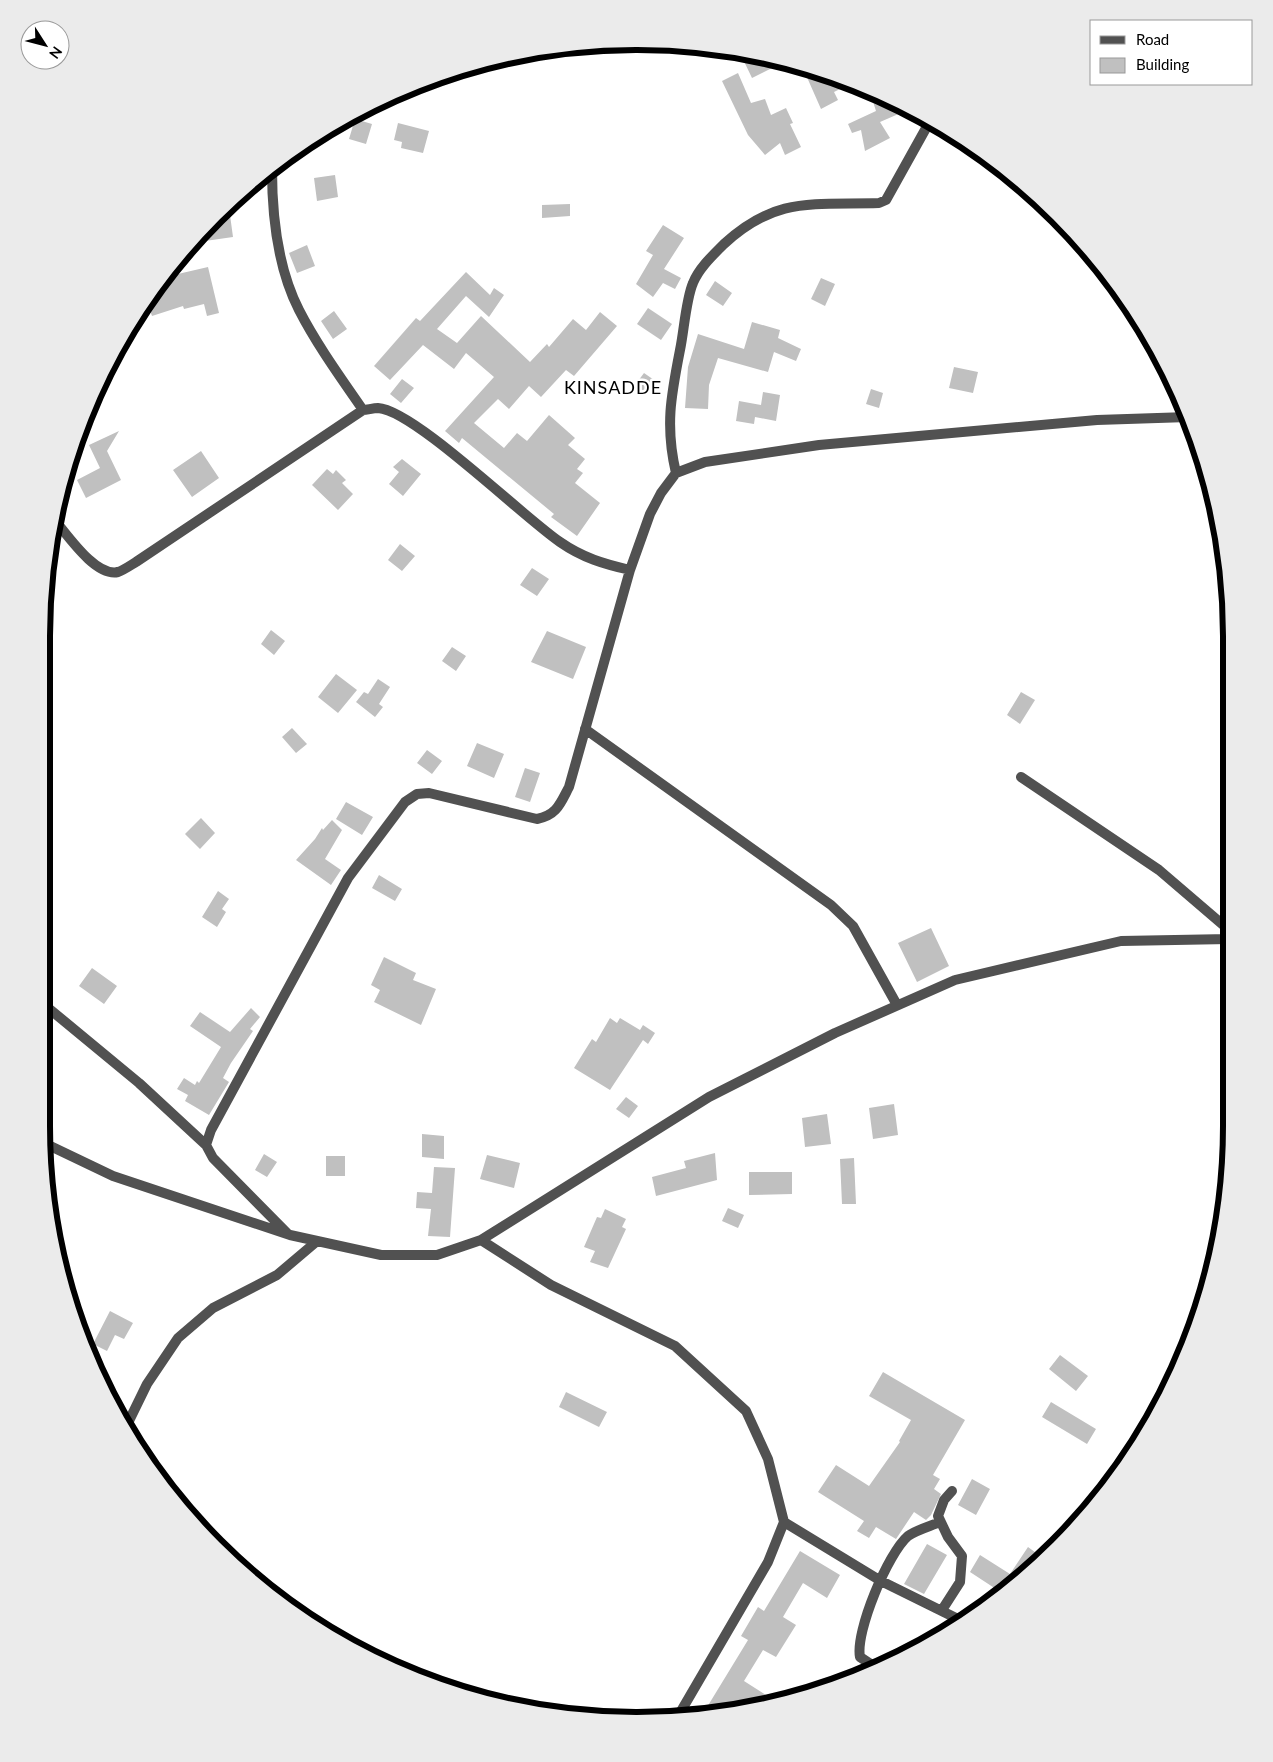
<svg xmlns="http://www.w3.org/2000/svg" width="1273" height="1762" font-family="Lato,sans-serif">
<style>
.building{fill:#c0c0c0}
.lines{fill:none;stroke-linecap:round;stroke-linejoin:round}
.street{stroke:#515151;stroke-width:10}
.labels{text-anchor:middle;stroke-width:5;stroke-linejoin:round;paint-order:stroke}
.quarter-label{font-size:18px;letter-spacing:1px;fill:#000;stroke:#fff}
.rim{fill:none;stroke:#000;stroke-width:6}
</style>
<rect width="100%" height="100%" fill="#fff"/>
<path class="building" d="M740,53L767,58L772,68L752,78Z
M802,66L833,78L850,84L834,92L838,100L821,109Z
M738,73L751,103L765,99L771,115L786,108L793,123L790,124L801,147L785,155L780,143L765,155L748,135L722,81Z
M870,92L910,109L880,122L890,138L865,151L861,130L852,133L848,124L876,111Z
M355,119L372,124L366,144L349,139Z
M398,123L429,131L423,153L401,148L402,142L394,140Z
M335,175L338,197L317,201L314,178Z
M570,204V216L542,218V205Z
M230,215L233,237L205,241L203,230L216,217Z
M663,225L684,238L664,269L681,278L675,289L663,283L653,297L636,284L653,255L646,251Z
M307,245L315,266L297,273L289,253Z
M208,267L219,313L207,316L204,304L184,309L183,306L152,316L147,302L165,277Z
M466,272L490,295L494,288L504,295L489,317L466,296L437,329L457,343L481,316L530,362L547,344L549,347L573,319L586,330L600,312L617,326L574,376L566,370L541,397L529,386L509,409L498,399L474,423L504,448L517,433L527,441L549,415L575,438L568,445L585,459L577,469L583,473L575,483L600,503L577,536L551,517L554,514L462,438L459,443L445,431L494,377L466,353L454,369L423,345L390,380L374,366L416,318L420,321Z
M821,278L835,284L825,306L811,299Z
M715,281L732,293L723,306L706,295Z
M648,308L672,324L661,340L637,324Z
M334,311L347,329L333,339L321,321Z
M752,322L780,330L778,338L801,349L796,361L774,352L768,372L718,358L709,385L708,409L685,408L688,367L698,334L744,349Z
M954,367L978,372L973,393L949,388Z
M644,373L657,382L648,394L635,385Z
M402,379L414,388L401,403L390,394Z
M871,389L883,393L879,408L866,404Z
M763,392L780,395L776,421L755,417L754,424L736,421L739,401L761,405Z
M119,431L107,451L121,480L86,498L77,480L100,468L89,445Z
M201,451L219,478L192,497L173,470Z
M402,459L421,474L403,496L389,484L399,472L393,467Z
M327,469L333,474L336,470L346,480L342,483L353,494L338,510L312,485Z
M400,544L415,556L402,571L388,560Z
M532,568L549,579L537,596L520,585Z
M271,630L285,641L274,655L261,644Z
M547,631L586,647L573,679L531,662Z
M452,647L466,656L456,671L442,661Z
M336,674L357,690L338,713L318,697Z
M378,679L390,687L379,704L383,707L375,717L356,702L364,692L368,694Z
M1021,692L1035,700L1020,724L1007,715Z
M292,728L307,744L296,753L282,737Z
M477,743L504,754L494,778L467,766Z
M427,750L442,761L432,774L417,763Z
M525,768L540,773L530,802L515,797Z
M346,802L373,817L362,835L336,819Z
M201,818L215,833L200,849L185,834Z
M332,820L342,830L325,859L341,870L331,885L296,860L315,839L322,828L323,830Z
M379,875L402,889L395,901L372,888Z
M218,891L229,899L222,909L226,912L217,927L202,917Z
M931,928L949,966L917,982L898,943Z
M384,957L416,973L413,980L436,989L421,1025L374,1002L380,990L371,985Z
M92,968L117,986L104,1004L79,986Z
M251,1008L260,1017L250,1029L253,1031L231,1063L223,1078L229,1082L209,1115L185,1101L188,1095L177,1089L184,1078L195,1085L197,1081L199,1083L221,1047L190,1026L200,1012L230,1032Z
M610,1018L617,1023L620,1018L640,1030L643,1025L655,1033L648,1044L643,1040L610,1090L574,1068L592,1039L596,1042Z
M626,1097L638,1106L629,1118L616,1109Z
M894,1104L898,1135L873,1139L869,1108Z
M827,1114L831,1144L805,1147L802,1118Z
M422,1134L444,1136V1159L422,1157Z
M715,1153L717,1180L656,1196L652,1177L686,1168L684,1161Z
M264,1154L277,1162L267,1177L255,1170Z
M487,1155L520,1163L514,1188L480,1179Z
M326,1156H345V1176H326Z
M854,1158L856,1204H842L840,1159Z
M434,1167L455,1168L450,1237L428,1236L431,1209L416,1208L417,1192L432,1193Z
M749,1172H792V1194L749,1195Z
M728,1208L744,1215L738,1228L722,1221Z
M605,1209L626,1219L622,1227L626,1229L608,1268L590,1262L595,1251L584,1247L597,1217L601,1218Z
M110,1311L133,1323L124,1339L115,1335L107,1351L93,1344Z
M1060,1355L1088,1376L1076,1391L1049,1369Z
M883,1372L965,1420L933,1475L940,1479L934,1489L941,1494L931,1515L926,1520L914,1512L896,1539L876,1527L869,1538L857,1531L864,1521L818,1492L836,1465L869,1486L900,1442L899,1441L911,1420L869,1396Z
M566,1392L607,1412L599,1427L559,1407Z
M1051,1402L1096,1429L1087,1444L1042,1417Z
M972,1479L990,1489L976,1515L958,1505Z
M927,1544L947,1555L924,1594L904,1584Z
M1028,1547L1043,1558L1029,1573L997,1596L999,1591L970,1572L980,1555L1010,1574Z
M800,1551L840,1575L827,1598L803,1583L783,1617L796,1625L776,1657L763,1650L744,1681L774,1700L714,1716L701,1717L748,1640L741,1636L758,1607L764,1611Z"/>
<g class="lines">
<path class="street" d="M272,169C272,216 277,267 299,310C317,345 341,378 363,410
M676,473C665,426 671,396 680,350C684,331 686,299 693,283C699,268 713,255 724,244C776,196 813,205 879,203L886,200L930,121
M53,518C67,534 95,577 118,572C124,570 131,565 136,562L363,410C367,410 373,408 378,408C414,410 523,517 560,542C583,558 604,564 630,570
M585,729L831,905L853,926L897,1005
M1021,777L1159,870L1229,930
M41,1002L139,1083L206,1145L213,1158L287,1233
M44,1143L113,1176L290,1235L381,1255H437L481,1240L709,1097L835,1033L955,980L1121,941L1229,939
M206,1145L211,1130L348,878L405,802L417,794L429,793L537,819C557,815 560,804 569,787L630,570L650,514L661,493L676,473L705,462L819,445L1097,420L1188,417
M481,1240L551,1285L675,1346L746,1411L768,1459L784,1522L768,1562L677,1718
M126,1427L147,1384L178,1338L213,1308L277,1275L316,1242
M784,1522L881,1581L962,1621
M942,1610L960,1582L962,1556L948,1537L938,1516L944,1500L952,1491
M878,1669L860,1657C855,1632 888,1553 908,1536C916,1530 931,1526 940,1522"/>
</g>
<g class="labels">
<g class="quarter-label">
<text x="613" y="394">KINSADDE</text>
</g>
</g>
<path d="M0 0H1273V1762H0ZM636 50H637A586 586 0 0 1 1223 636V1126A586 586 0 0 1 637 1712H636A586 586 0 0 1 50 1126V636A586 586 0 0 1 636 50Z" fill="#ebebeb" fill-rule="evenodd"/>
<path class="rim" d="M636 50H637A586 586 0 0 1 1223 636V1126A586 586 0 0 1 637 1712H636A586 586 0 0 1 50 1126V636A586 586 0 0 1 636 50Z"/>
<rect x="1090" y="20" width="162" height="65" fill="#ffffff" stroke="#999999"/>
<rect x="1100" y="36" width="25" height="8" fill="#515151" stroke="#999999"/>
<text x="1136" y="45" font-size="15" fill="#000000">Road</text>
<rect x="1100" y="58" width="25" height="15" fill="#c0c0c0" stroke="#999999"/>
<text x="1136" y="70" font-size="15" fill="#000000">Building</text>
<g transform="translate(45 45) rotate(126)"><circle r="24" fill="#ffffff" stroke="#999999"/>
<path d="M0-4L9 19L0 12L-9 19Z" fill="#000000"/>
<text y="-8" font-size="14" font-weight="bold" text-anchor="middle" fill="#000000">N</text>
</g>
</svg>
